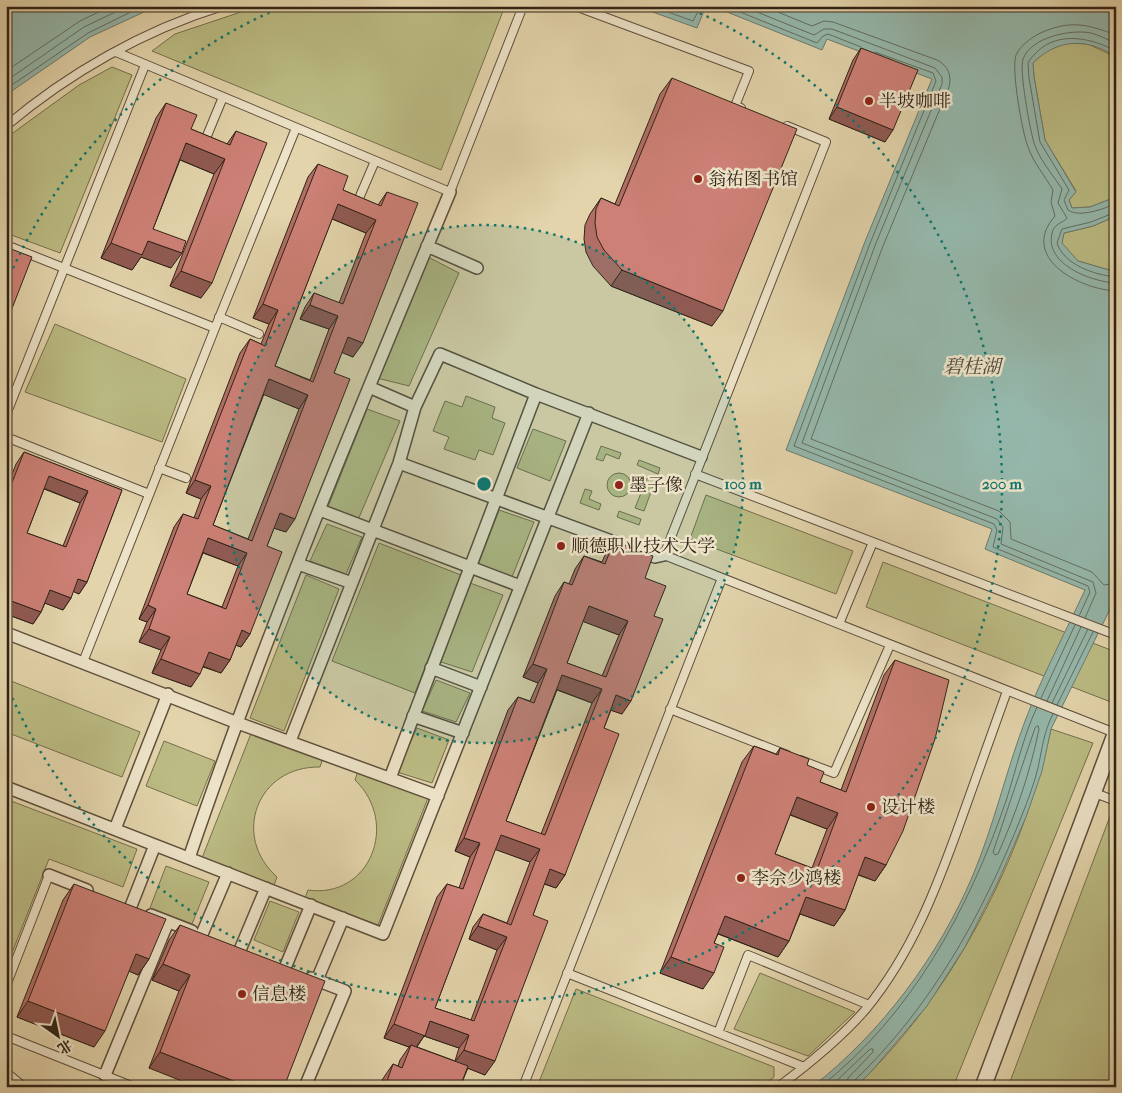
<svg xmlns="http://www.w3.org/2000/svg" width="1122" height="1093" font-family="'IM FELL French Canon','Noto Serif SC',serif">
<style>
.green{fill:#bbbb83;stroke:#766f4d}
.water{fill:#95b8ac;stroke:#6d7c70}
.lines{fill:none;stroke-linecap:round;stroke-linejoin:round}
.shore{stroke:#636e62;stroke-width:1}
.service-casing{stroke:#5e4f3c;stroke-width:10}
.pedestrian-casing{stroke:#5e4f3c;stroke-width:14}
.minor-casing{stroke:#5e4f3c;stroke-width:18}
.service{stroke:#ede3c8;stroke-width:8}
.pedestrian{stroke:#ede3c8;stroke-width:11}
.minor{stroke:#ede3c8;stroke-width:15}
.wall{fill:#b06e65;stroke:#312317;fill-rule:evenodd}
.shaded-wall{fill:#905a53;stroke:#312317}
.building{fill:#cd8076;stroke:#312317;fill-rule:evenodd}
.ring{fill:none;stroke:#0f766e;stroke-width:2.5;stroke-dasharray:2.5 5}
.poi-dot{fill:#8f2418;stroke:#ede3c8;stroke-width:2}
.labels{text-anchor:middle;stroke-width:5;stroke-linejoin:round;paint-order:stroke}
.poi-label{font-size:18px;fill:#312317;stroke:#ede3c8;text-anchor:start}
.water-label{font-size:19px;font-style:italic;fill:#4a483c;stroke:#ede3c8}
.centre{fill:#0f766e;stroke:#ede3c8;stroke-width:2.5}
.ring-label{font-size:15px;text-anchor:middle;font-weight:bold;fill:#0f766e;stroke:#ede3c8;stroke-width:5;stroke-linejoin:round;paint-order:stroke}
</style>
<rect width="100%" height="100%" fill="#e3d4ab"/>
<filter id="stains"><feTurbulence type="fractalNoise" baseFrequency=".004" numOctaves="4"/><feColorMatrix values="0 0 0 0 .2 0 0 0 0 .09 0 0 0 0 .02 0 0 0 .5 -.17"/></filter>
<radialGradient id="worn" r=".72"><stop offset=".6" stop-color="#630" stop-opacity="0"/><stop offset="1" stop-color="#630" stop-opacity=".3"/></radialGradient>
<path class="green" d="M259,6H505L441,170L152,51L175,34Z
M1066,43L1088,44L1116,57V197L1090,207L1072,208L1069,200L1076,191L1045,140L1034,77L1033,63L1045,51Z
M112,67L132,75L60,253L6,233V138L79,85Z
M1116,216V272L1078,261L1061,244L1064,233L1093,226Z
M428,257L459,273L409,386L377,378Z
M55,324L186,379L162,442L25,392Z
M466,396L495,407L492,418L505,423L493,455L479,450L475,460L444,449L449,437L433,431L445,401L462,407Z
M367,409L400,421L358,520L328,507Z
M533,429L566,441L550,481L517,468Z
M601,446L621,453L619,459L606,454L603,461L596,459Z
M639,460L660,468L658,474L637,465Z
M607 485a12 12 0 1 1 24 0a12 12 0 1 1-24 0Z
M647,478L655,481L644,511L635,508Z
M585,489L592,491L589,499L601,504L599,510L580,503Z
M706,495L853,551L836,594L690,539Z
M499,510L534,522L512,577L478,565Z
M619,511L641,519L639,525L617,517Z
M327,524L362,537L346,574L310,561Z
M379,543L461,575L415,693L332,661Z
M883,562L1116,652V704L866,607Z
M306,575L339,589L284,731L250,718Z
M470,583L503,595L472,672L438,661Z
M6,679L140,732L122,777L6,732Z
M436,680L470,693L456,722L422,711Z
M417,728L449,740L432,783L397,772Z
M1051,729L1093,743L953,1087H855C951,998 1024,856 1051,729Z
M252,731L323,758L320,767C257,766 231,836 277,877L274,885L202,858Z
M164,741L215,761L197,806L146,786Z
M358,771L428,798L378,925L305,898L308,890C370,899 400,823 355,780Z
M6,799L137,849L123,887L49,859L6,968Z
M1112,811L1116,812V1087H1008Z
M166,866L209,882L192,924L150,908Z
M270,901L299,912L283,952L254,940Z
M760,973L855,1012L808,1056L734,1029Z
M576,989L774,1067V1077L761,1087H537Z"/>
<path class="water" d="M6,6H157L90,37L6,95Z
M636,6H706L697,28Z
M712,6H1116V57C1087,37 1057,39 1033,63L1034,77L1045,140L1076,192L1069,200L1072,208L1090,207L1116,197V216L1093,226L1064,233L1062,243L1078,261L1116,272V597L1051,729L1042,771L1026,817L997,884L965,947L927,1006L870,1073L855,1087H812C881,1033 939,956 973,875C994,825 1006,771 1025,721C1042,676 1065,633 1085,590L985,549L992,529L786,450L866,239L932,79L827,39L822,50Z"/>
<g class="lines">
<path class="shore" d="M651,6L693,21L701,6
M725,6L817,43L823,36L828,34L861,47
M742,6L814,35L824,29H832L935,68L942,77V84L876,243L802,443L997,519L1003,527L1001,544L1093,582L1096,593L1085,618
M763,6L812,26L824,21L833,22L937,60C948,66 952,75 949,87L883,246L811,439L999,511L1010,522L1011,539L1092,572L1104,585L1116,583
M1116,35C1089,25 1073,20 1045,31C1035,35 1021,44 1016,55C1011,68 1022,132 1028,147C1033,162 1045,176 1053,190L1051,202L1055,216C1019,257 1078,289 1116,291
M1116,43C1108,40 1099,35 1091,33C1071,29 1031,37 1023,59C1019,71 1030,129 1034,143C1039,159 1053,175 1062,189L1058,203L1067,218C1063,223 1056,223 1053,230C1041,263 1091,282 1116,283
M1116,51C1092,38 1059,31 1038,51C1034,55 1030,58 1028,63L1029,78L1040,142L1069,190L1064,200L1068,210C1079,218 1105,209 1116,203
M875,52L933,73L936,81L871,241L794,446L994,524L997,530L993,547L1088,586L1090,592L1079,616
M6,71L80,21L111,6
M6,81L84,27L128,6
M6,89L88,33L143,6
M1116,212L1091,222L1062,229L1057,243C1064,265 1095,275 1116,277
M1041,698L1075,625
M1047,701L1081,627
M1052,703L1088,629
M1057,705L1093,632
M1038,726L1039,729C1030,773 1016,813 998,854L995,855L993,852L1035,728Z
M820,1087C912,1015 969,909 1006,801C1016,770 1023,737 1037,707
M830,1087L870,1049H873V1052L848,1078L846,1087
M852,1087L853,1082C931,1008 983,914 1022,815C1028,800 1034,784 1038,768C1042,749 1044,731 1053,714"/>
<g class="service-casing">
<path id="service" d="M575,6L749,71L735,106L741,108
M116,52L450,192L523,6
M6,126C69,73 144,30 223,6
M787,126L826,142L664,555L1115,733
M204,143L223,97
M357,203L375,161
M6,245L215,328
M219,317L259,334
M6,415L145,65
M6,437L149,494
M159,468L186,478
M695,474L1116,635
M839,624L873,542
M83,662L215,328L296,128
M670,709L787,755
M800,760L834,773L890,645
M1092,792L1116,801
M567,973L804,1067
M6,986L49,875
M718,1033L748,955L869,1005
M6,1036L134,1087
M6,1072L24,1087
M523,1087L722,578
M778,1087C809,1064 841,1038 866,1009C912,953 937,887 961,820C976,777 992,734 1007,691"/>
</g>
<g class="pedestrian-casing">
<path id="pedestrian" d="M427,246L477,268
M369,387L415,407
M399,463L655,557L664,555
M320,510L520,586
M298,564L352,583
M6,633L235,722L438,796
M431,668L481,687
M413,716L463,733
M290,741L399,463L415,407L440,354L536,394L701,457
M390,778L536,394
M6,787L383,934L589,413
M115,829L168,694
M189,858C266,632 358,412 450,192
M49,875L87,890
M131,906L155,845
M151,915L192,931
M202,934L228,873
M240,950L266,888
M285,968L311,905
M317,980L343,918
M105,1075L168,922
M305,1087L345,991L311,978"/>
</g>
<g class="minor-casing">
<path id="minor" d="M983,1087L1116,732"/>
</g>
<use href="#service" class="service"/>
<use href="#pedestrian" class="pedestrian"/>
<use href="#minor" class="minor"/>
</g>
<path class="wall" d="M861,48L885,142L829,119L853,60Z
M672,78L712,326L611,286L593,266L586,252L584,239L585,225L590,214L601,198L615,204L660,94Z
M166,103L191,129L227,144L236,131L201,298L170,286L214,174L180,160L153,229L171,268L141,257L132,270L101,258L156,118Z
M318,164L343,190L378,205L387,192L353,357L342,352L334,373L286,532L274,528L267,546L250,634L241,647L236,645L230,660L221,673L203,667L191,687L152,673L161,650L139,642L147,622L139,619L174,527L183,514L194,518L201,499L186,493L240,353L250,339L261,344L269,324L253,318L308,177ZM332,219L366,233L339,303L314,293L305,307L300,319L329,329L310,380L275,366ZM264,394L299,409L248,539L213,525ZM203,553L238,566L222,607L187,594Z
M24,452L122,490L87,582L79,594L73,591L71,598L63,610L45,603L41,612L33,624L6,614V489L16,464ZM44,489L80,503L63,546L27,533Z
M614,541L645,578L654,616L622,714L611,710L604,728L565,875L556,888L544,884L533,915L485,1075L468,1068L460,1087H380L382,1080L393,1064L398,1066L400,1060L409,1047L384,1038L437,897L447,884L459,888L470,857L455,851L508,710L518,697L530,701L538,683L523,677L555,596L564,582L569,584L575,569L584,556L602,562L605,555ZM583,621L619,635L602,676L567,663ZM557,690L592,703L541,834L506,821ZM495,849L530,862L507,923L483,914L473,927L469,939L497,950L471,1020L435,1008ZM424,1036L459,1048L455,1061L417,1047Z
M895,660L886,865L875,881L858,875L845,910L834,926L800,914L789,941L778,957L718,934L714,943L703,989L660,973L742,762L754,746L776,754L780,748L820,782L841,790L884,675ZM790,815L827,829L812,868L775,854Z
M74,884L149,959L138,975L129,971L94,1047L17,1017L63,900Z
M180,925L284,1087L149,1068L179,991L152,980L169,940Z"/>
<path class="shaded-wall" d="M837,107L893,130L885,142L829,119Z
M186,143L225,159L214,174L176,158Z
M338,204L376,220L366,233L328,217Z
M148,241L182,253L171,268L141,257L132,270L101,258L111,243Z
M622,270L723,311L712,326L611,286Z
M181,271L212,283L201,298L170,286Z
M263,304L278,310L269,324L253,318Z
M310,305L338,316L329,329L300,319Z
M348,337L363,343L353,357L338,351Z
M269,379L308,395L299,409L260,393Z
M49,476L88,491L80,503L41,487Z
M195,480L211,486L201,499L186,493Z
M280,513L295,519L286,532L270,527Z
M208,538L247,553L238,566L199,551Z
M6,573L11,575L6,581Z
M78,579L87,582L79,594L70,590Z
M50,590L71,598L63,610L42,602Z
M6,599L41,612L33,624L6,614Z
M148,605L156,609L147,622L139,619Z
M589,606L628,621L619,635L579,620Z
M149,629L170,637L161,650L139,642Z
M242,630L250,634L241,647L232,644Z
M209,652L230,660L221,673L200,665Z
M161,659L200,674L191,687L152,673Z
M533,664L547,669L538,683L523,677Z
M562,675L602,689L592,703L553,688Z
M616,695L631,701L622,714L607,709Z
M797,797L838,813L827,829L786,813Z
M501,835L540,849L530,862L491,848Z
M464,838L480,843L470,857L455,851Z
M865,857L886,865L875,881L854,873Z
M550,869L565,875L556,888L540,882Z
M806,897L845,910L834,926L795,912Z
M725,916L789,941L778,957L714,932Z
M478,926L507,937L497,950L469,939Z
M136,954L149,959L138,975L124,969Z
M671,957L714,973L703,989L660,973Z
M163,964L190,975L179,991L152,980Z
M28,1001L105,1031L94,1047L17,1017Z
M430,1021L469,1035L459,1048L424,1036L415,1049L411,1045L409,1047L384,1038L394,1024Z
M464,1050L495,1061L485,1075L454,1063Z
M160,1052L249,1087H197L149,1068Z"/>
<path class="building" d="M861,48L918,70L893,130L837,107Z
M672,78L797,129L723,311L622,270L604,250L597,237L595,223L596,209L601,198L619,206Z
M166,103L197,115L191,129L230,145L236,131L267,143L212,283L181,271L225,159L186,143L153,229L186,241L182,253L148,241L142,255L111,243Z
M318,164L348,176L343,190L381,206L387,192L418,203L363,343L348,337L334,373L350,379L295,519L280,513L267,546L282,552L250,634L242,630L230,660L209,652L200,674L161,659L170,637L149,629L156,609L148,605L183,514L198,519L211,486L195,480L250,339L265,346L278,310L263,304ZM338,204L376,220L343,304L314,293L310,305L338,316L313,382L275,366ZM269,379L308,395L252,541L213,525ZM208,538L247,553L226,609L187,594Z
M6,247L32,257L6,324Z
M24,452L122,490L87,582L78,579L71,598L50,590L41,612L6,599V586L11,575L6,573V498ZM49,476L88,491L66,547L27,533Z
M614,541L653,556L645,578L666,586L654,616L663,619L631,701L616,695L604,728L619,734L565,875L550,869L533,915L548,921L495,1061L464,1050L469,1035L430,1021L425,1036L394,1024L447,884L463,889L480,843L464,838L518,697L534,703L547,669L533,664L564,582L572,585L584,556L605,564ZM589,606L628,621L606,677L567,663ZM562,675L602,689L545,835L506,821ZM501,835L540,849L511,925L483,914L478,926L507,937L474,1021L435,1008Z
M895,660L949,680L935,739L903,831L886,865L865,857L845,910L806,897L789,941L725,916L714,943L724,947L714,973L671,957L754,746L778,755L780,748L809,759L807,765L824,772L820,782L846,792ZM797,797L838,813L817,870L775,854Z
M74,884L166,919L149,959L136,954L105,1031L28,1001Z
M180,925L325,981L284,1087H249L160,1052L190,975L163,964Z
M411,1045L468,1066L460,1087H385L393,1064L402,1068Z"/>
<circle cx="484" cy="484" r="259" fill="#0f766e" fill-opacity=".12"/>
<g class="ring">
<circle cx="484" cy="484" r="259"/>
<path d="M7 282A518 518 0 0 1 282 7M686 7A518 518 0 1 1 7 686"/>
</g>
<g class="poi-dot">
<circle cx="869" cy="101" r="5"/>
<circle cx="698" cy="179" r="5"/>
<circle cx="619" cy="485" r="5"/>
<circle cx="561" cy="546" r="5"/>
<circle cx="871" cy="807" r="5"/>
<circle cx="741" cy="878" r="5"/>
<circle cx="242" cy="994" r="5"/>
</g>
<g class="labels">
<g class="poi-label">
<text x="879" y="107">半坡咖啡</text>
<text x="708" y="185">翁祐图书馆</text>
<text x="629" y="491">墨子像</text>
<text x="571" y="552">顺德职业技术大学</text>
<text x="881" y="813">设计楼</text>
<text x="751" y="884">李佘少鸿楼</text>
<text x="252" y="1000">信息楼</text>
</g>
<g class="water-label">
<text x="972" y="373">碧桂湖</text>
</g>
</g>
<circle cx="484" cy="484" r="8" class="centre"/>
<g class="ring-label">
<text x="743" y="489">100 m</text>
<text x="1002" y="489">200 m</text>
</g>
<rect width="1122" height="1093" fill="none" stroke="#e3d4ab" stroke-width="25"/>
<rect x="8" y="8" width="1107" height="1078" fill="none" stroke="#312317" stroke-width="2.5"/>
<rect x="12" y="12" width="1097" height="1068" fill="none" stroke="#312317"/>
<g transform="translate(58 1036) rotate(147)" stroke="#ede3c8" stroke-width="4" paint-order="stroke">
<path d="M0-4L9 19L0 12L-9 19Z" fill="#312317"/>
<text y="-8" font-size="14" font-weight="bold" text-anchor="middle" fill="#312317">北</text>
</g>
<rect width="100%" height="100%" filter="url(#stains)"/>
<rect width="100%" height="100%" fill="url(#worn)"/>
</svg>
